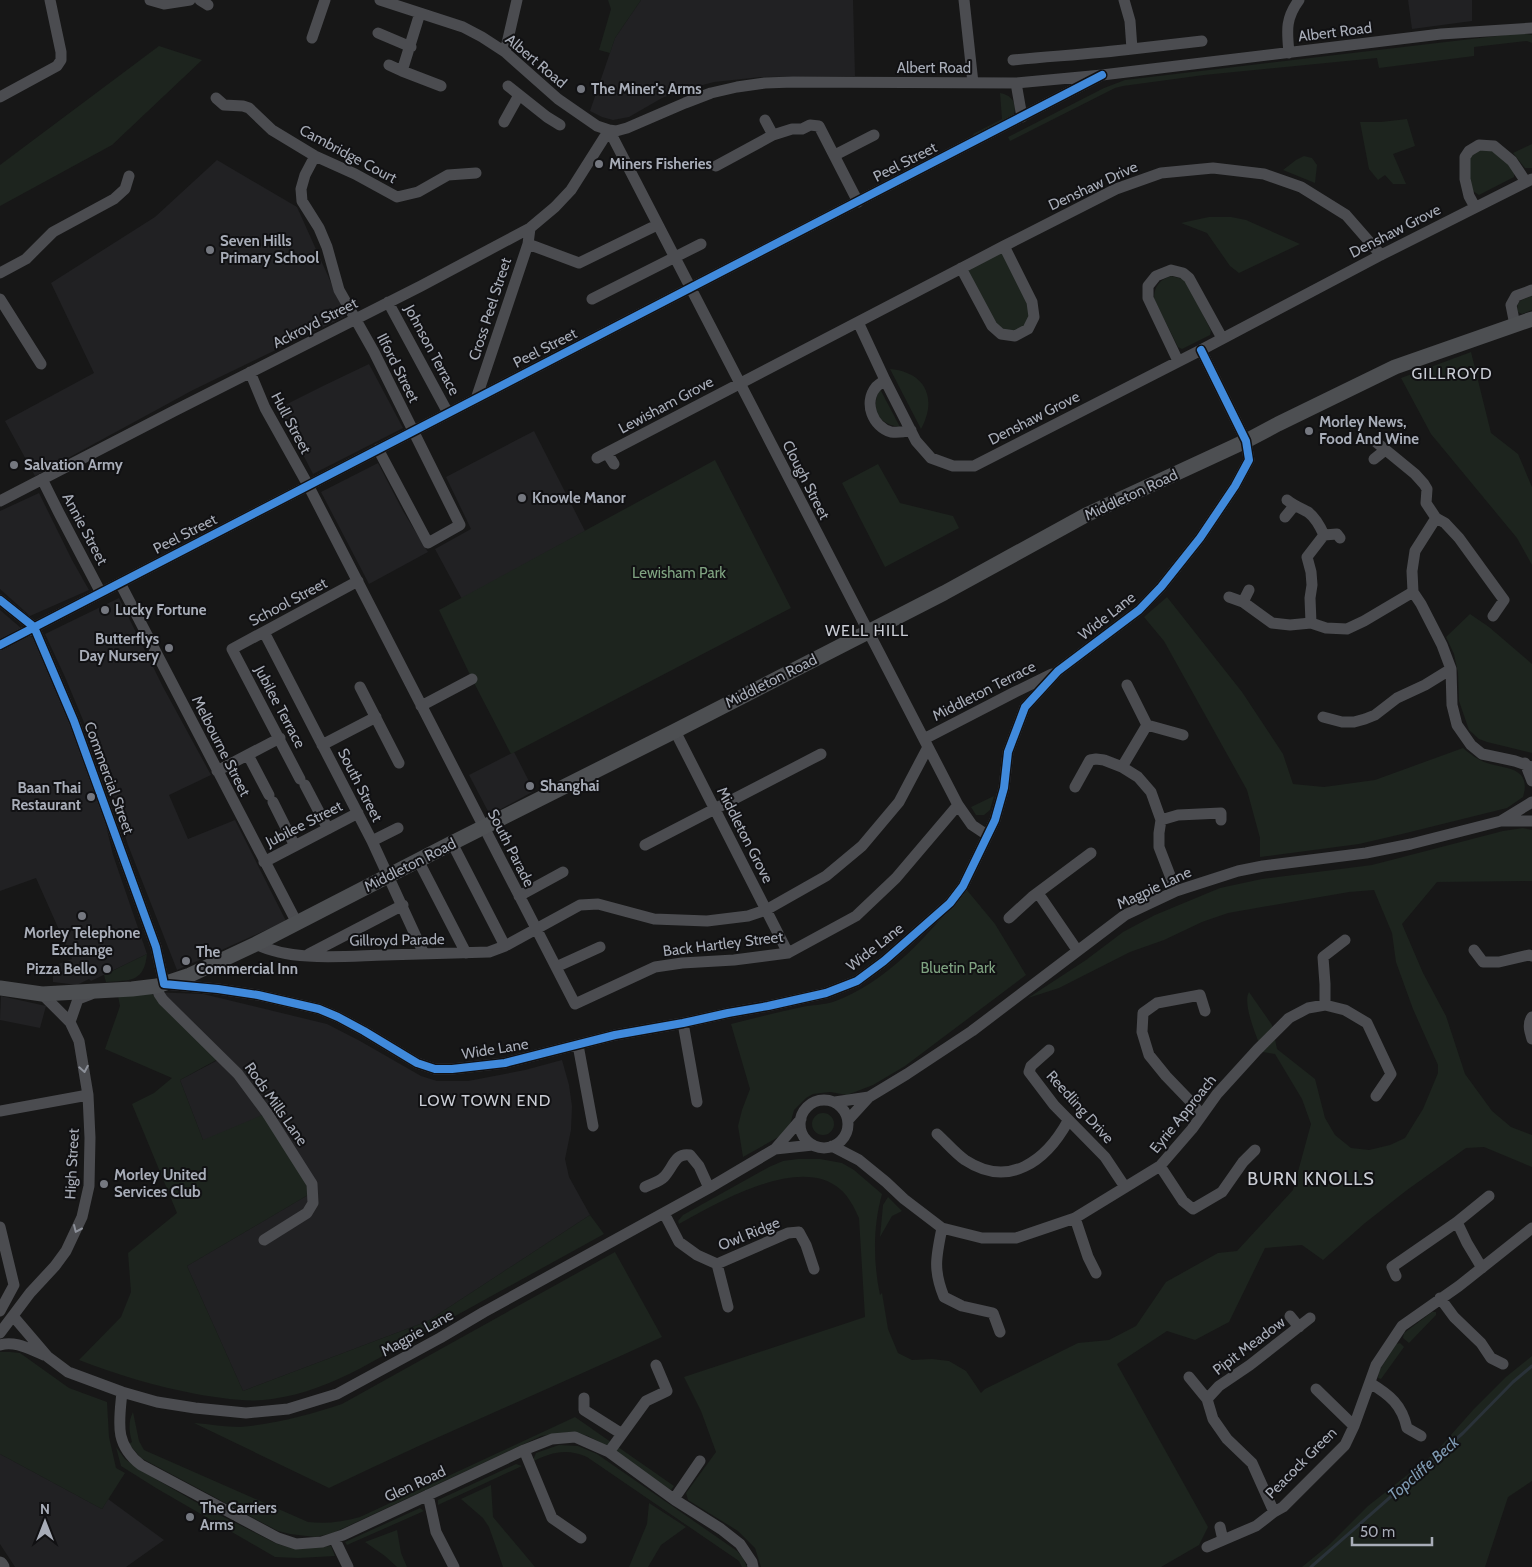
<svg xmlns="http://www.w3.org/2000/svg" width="1532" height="1567" font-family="Cabin,sans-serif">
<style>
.built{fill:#212123}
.green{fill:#1d241e}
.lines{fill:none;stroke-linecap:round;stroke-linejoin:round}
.stream{stroke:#2a3239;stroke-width:3}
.minor{stroke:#4b4c50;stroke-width:11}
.major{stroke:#4d4f52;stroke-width:15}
.cycleway-casing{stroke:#111113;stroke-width:11}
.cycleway{stroke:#408adc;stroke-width:8}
.oneway{stroke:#8c9099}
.poi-dot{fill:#757880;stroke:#111113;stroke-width:2}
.labels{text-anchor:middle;stroke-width:4;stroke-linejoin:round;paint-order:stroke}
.street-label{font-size:15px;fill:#a8adb8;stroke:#111113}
.poi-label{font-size:15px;font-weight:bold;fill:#a8adb8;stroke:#111113;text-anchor:start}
.park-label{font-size:15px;fill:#7fa381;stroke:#111113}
.neighbourhood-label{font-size:16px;letter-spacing:1px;fill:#c9ccd4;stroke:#111113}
.water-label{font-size:16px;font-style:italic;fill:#7f9bb3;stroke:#111113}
.quarter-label{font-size:18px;letter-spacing:1px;fill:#c9ccd4;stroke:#111113}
</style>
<rect width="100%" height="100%" fill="#171717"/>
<path class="built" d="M641,0H853L855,76L761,77L714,82L684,90L662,98L629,117L613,120L602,117L590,111L615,38Z
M1408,0H1472V21L1412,29Z
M217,160L297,207L346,316L193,390L35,476L5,421L94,373L51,283L155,217Z
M369,364L403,428L313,474L279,408L325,385Z
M534,431L585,531L462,599L435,549L471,529L446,477Z
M378,463L403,511L428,552L369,584L321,492Z
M39,493L72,560L89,590L30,616L0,589V511Z
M119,598L163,687L211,775L169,795L188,839L235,820L286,921L177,970L128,845L106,775L65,677L45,634Z
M0,610L35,640L69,718L105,821L113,855L147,954L91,981L89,979L77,985L53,982V966L72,959L36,878L0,891Z
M514,752L534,791L490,815L469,775Z
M150,992L203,994L327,1024L360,1041L421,1076L437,1081H468L525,1070L562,1060L569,1085L572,1106L571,1130L565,1159L569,1177L590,1215L428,1321L243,1391L187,1266L313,1192L203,1140L180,1080L218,1060Z
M1,996L46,1006L40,1028L0,1020Z
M0,1454L102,1509L108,1499L164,1540L126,1567H15L0,1544Z"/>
<path class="green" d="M608,0H641L615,38L610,53L599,50L611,9Z
M1522,33L1532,35V43L1527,41L1474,47V56L1379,68L1377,58L1204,75L1123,86L1115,88L1010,141L1008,137L1104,88L1125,80Z
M159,46L202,60L112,145L0,206V165Z
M1000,93C1013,95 1019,106 1012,118L975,138L973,134L1002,119Z
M1407,119L1415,146L1393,154L1406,184H1393L1385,175L1378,180L1369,169L1360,122H1381Z
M1532,144V168H1525L1513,153Z
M1481,148L1501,153L1514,172V177L1479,195L1473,191L1469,176L1470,156Z
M1304,156L1312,158L1317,165L1315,183L1283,170L1296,160Z
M1209,217H1231L1246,220L1300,244L1239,273L1230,266L1207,233L1181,223Z
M1004,246L1032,302L1028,329L1001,334L961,268Z
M1171,276L1183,279L1187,282L1211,331L1210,335L1182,349L1178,347L1154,299C1154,287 1159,280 1171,276Z
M1532,296V310L1522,314L1518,312C1515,301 1523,299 1532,296Z
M1471,352L1491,433L1518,454L1532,487V565L1517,538L1431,434L1401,378Z
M890,369C925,372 938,398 921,429Z
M880,389L900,427C878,425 870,408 880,389Z
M715,460L791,608L511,754L472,679L439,610Z
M878,464L900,503L953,516L959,528L885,567L842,483Z
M1167,597L1242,692L1283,754L1293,784L1324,787L1375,780L1463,748C1470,754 1478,760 1487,763C1506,769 1532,767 1523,797L1507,808L1402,834L1359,844L1260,857V838L1247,790L1164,641L1144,617Z
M1470,614L1489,627L1532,664V753L1487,742L1479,739L1469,730L1459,701L1458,673L1454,654L1446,637Z
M994,796L990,810L984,815H976L971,807Z
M1523,828L1532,830V881L1437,882L1402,924L1423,973L1446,1016L1465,1074L1492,1111L1511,1127L1532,1135V1167L1484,1147L1466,1148L1407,1190L1365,1223L1323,1260L1302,1245L1265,1248L1229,1322L1195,1340L1167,1331L1117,1364L1208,1527L1199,1545L1161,1567H761L755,1548L738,1531L688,1500L686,1493L716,1452L701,1411L684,1377L865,1317L859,1218C854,1207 849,1197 840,1189C800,1154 717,1203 679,1224L678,1221L683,1215L769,1167L783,1161L798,1159H820L842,1163L854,1170L882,1194C873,1226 873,1262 880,1295L882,1293L888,1329L898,1353L912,1360L932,1359L949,1361L966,1371L981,1393L985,1389L1078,1343L1109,1340L1136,1326L1166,1282L1218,1253L1237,1251L1293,1190L1311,1124L1302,1099L1275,1054L1263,1052C1257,1039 1242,1003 1249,992L1272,1025L1277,1049L1315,1079L1325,1118L1335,1135L1351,1148L1369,1150L1390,1145L1405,1138L1423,1109L1438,1073V1065L1413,1009L1396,962L1392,933L1374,890L1349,892L1228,913L1202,922L1164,940L1130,952L1059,988L1028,998L1086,960L1123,932L1155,915L1220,888L1262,879L1372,865L1503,831Z
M966,889L995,924L1026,975L905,1066L873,1085L847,1095L830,1092L821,1093L813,1094L806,1098L794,1110L790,1125L782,1135L743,1157L738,1126L742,1110L750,1089L731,1024C755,1018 778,1012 802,1007C812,1005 823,1005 833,1002C888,982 929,934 966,889Z
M147,954C144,983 130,980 106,982L104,975Z
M150,992L218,1059L180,1080L203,1140L267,1113L313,1192L187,1266L243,1391L428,1321L590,1215L604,1234L361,1368C334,1382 303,1395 272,1399C247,1403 221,1398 196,1394C155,1386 118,1375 79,1360L121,1317L131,1292L128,1253L177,1213L132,1104L154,1093L172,1078L105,1049L120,1006L118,996Z
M812 1124a11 11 0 1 1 22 0a11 11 0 1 1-22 0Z
M888,1197L902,1211L892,1216L880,1237L883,1205Z
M615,1252L662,1337C552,1388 439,1435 329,1488L194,1423C209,1424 225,1427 240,1427C275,1424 309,1415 342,1404Z
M1432,1312H1436V1315L1409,1343L1403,1338L1404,1333Z
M1400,1343L1404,1347L1381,1379L1378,1378L1379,1371L1396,1344Z
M0,1352H10L20,1353L69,1388L107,1402L109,1437L116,1468L125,1473L102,1509L0,1454Z
M1532,1356V1481L1508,1497L1485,1567H1302L1330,1544L1368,1506L1435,1453L1473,1410L1506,1377Z
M133,1412L139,1441L144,1450L308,1522C326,1524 342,1522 360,1517L575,1417L674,1486L671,1490L601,1443L588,1436L575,1432L553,1434L541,1436L333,1533L315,1537L290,1534L278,1531L141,1458L129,1444L132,1442C129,1431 128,1422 133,1412Z
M559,1445L578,1446L597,1454L737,1551L743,1558L747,1567H742L739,1561L587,1457C567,1448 551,1452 532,1462L536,1453Z
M116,1447L125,1459L140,1470L206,1508L277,1544L298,1549L331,1546L335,1556L298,1558L275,1557L156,1488L121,1466Z
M516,1464L522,1466L438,1505V1500Z
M491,1485L493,1517L535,1567H503L489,1527L483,1518L461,1499Z
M649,1503L686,1527L661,1545L648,1567H629L647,1524Z
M420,1508L424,1511L347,1545L345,1542Z
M397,1530L401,1553L407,1567H397L385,1556L365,1542Z"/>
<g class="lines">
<path class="stream" d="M1311,1567L1463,1433L1513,1382L1532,1366"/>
<path class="minor" d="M150,0L164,4L190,0
M200,0L208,5
M380,0L463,27L482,37L505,52L558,99L597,126L609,130L616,131L627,128L685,103L711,93L737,87L765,83L793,82L1016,83L1102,75L1441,34L1532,28
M964,0L973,83
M1124,0L1130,21L1132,49L1202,41
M420,13L402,71L441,86
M378,33L411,47
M312,38L325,0
M505,52L517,0
M1289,53C1287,31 1285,19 1299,0
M1013,60C1053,56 1092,54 1132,49
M389,65L402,71
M1016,83L1022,117
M508,86L547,117L560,125
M0,97L57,66L61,60V52L50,0
M216,98L224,105L243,106L249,108L272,130L315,156L355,174L397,197L418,192L448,175L476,173
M765,120L773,135
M504,122L519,95
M609,130L958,805L972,825L987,835
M835,155L874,135
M315,156L305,175L301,189L302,201L319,228L327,247L339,290L374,352L460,525L428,543L378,449
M716,166L773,135L792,129H802L810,125L819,126L858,202
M1475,207L1469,196L1465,179V157L1469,151L1479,145L1494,146L1512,161L1526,182
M528,244L579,263L657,225
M961,268L992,326L1001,334L1015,336L1028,329L1034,317L1032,302L1004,246
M0,273L26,259L53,232L114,199L125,189L129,176
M0,299L41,364
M592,299L701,244
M388,302L448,413
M858,322L885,380L916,441L931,458L953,466H974L1201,350L1381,255L1532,179
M1515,325L1511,305L1516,296L1532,290
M1178,361L1148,298V286L1156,276L1171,270L1183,273L1189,278L1222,338
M250,372L265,408L308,485L575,1004L655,967L682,963L734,960L788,953L856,916L896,878L958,805
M885,380C882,382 878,385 876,387C863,403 873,427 891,432C898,433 904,432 911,430
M476,399L528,244L530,228
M1376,442L1415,474L1424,484L1427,489L1426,503L1436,518L1445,523L1459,538L1504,600L1493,616
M607,453L614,464
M597,458L1004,246L1116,189L1161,173L1213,168L1264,174L1301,187L1346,215L1381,255
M1374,459L1384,451
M42,479L59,513L101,593
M1287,500C1293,505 1300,508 1308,512C1316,518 1320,526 1324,535L1307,557L1311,572L1312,585L1310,598L1311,623
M0,501L174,411L421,286L530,228L555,207L571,190L609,130
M1285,517L1294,506
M1436,518L1415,551L1412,571L1413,592L1421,604L1442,645L1451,669L1452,705L1457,725L1471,745L1482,754L1515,761L1532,767
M1324,535L1337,534L1340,538
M120,583L297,923
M1229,597L1243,602L1272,623L1290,625L1311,623L1326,628L1347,629L1364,621L1413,592
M0,600L34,627L74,721L91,768L156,947L164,984L218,989L258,995L319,1009L338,1017L364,1031L417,1063L435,1069H452L505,1063L615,1035L683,1023L728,1013L768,1006L826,993L857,981L884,961L950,903L963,886L995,820L1004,788L1008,752L1025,707L1058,671L1139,610L1161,587L1200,538L1235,486L1249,460L1246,441L1201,350
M1243,602L1249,590
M264,632L372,841L424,954
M0,645L1102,75
M1127,685L1147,725L1183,735
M360,687L399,763
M421,706L472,679
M1323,717L1342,722H1354L1365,719L1375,715L1397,698L1425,685L1451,669
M675,731L788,953
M924,739L1015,692L1052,674
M322,745L376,717
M248,755L269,795
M1525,763L1532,781
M1122,767L1147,725
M217,771L280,738
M300,779L232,649L358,581
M305,785L328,829
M1075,787L1090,760L1096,759L1104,760L1122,767L1138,777L1151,792L1161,820L1159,833V847L1176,891
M273,802L295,846
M1161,820L1178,815L1221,813V820
M1503,821H1532
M372,841L398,828
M452,843L505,946
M645,845L821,754
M418,860L466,953
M264,862L358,813
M1038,893L1077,950
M519,896L563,872
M1009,918L1032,897L1091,853
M256,944C292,962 345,956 385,955C420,954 454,953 489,952L505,946L580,905L598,904L654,919L707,921L748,916L766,910L826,876L862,846L899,802L928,747
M1474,950L1483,962H1499L1529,955L1532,956
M309,954L403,905
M556,967L600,947
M157,986L159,994L163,1000L238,1074L267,1113L312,1184L313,1203L307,1213L264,1240
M1325,1005V984L1323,957L1345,940
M1532,1017C1527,1024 1530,1032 1532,1039
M70,1022L78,999L91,994
M683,1023L697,1102
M578,1045L593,1126
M1049,1050L1031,1066L1029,1072L1054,1105L1105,1157L1125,1187
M800 1124a24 24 0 1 1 48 0a24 24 0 1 1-48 0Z
M835,1102L869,1097
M0,1111L88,1095
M1202,1115L1191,1102L1166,1076L1149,1055L1142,1032L1143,1013L1157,1003L1200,995L1205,1011
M848,1120L869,1097L907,1074L972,1031L1125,915L1176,891L1238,871L1263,866L1366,853L1411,844L1501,821L1532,802
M937,1134C946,1142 955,1153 965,1160C1009,1189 1046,1161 1068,1121
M832,1146L859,1160L886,1182L904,1199L942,1228L982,1238H1016L1075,1218L1160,1166L1192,1129L1217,1094L1257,1050L1289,1018L1308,1008L1325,1005L1345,1010L1367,1023L1391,1074L1376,1096
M775,1149L813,1145
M1160,1166L1183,1201L1193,1209L1222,1192L1243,1162L1255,1150
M645,1187C651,1184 659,1182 664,1177C673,1168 675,1152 690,1155L699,1166L709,1188
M664,1213L679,1242L697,1255L717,1264L788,1233L799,1232L806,1245L814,1269
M1075,1218L1088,1257L1096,1273
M1457,1222L1467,1243L1482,1268
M0,1227L14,1285
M942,1228C936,1257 933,1270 944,1297L962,1306L993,1313L1000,1332
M717,1264L728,1307
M1396,1276L1392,1267L1457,1222L1489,1196
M1440,1298L1454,1317L1481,1343L1491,1358L1503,1364
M0,1311L14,1285
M13,1316L48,1357L68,1372L122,1392L157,1402L195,1408L246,1413L288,1409L337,1394L440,1338L484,1312L709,1188L775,1149L801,1119
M1290,1316L1299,1327
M0,1333L30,1293L55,1266L66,1251L82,1217L89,1186L90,1138L88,1095L79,1041L70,1022L42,994
M0,1345C15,1340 31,1350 44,1355
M1189,1377L1207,1399L1213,1419L1227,1439L1252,1463L1274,1512
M1370,1383C1390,1395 1402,1405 1407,1428L1421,1436
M1316,1389L1354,1426
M122,1392C119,1423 114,1444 141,1465L278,1538L296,1544L322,1542L343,1535L524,1450L552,1439L575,1437L609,1452L675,1500L721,1529L740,1544L752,1562L753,1567
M584,1398V1410L622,1434
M1207,1399L1219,1386L1250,1365L1310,1318
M524,1450L552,1518L581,1538
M609,1452L646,1401L667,1391L656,1365
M428,1495L436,1532L454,1567
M674,1499L700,1461
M1220,1527L1223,1540
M334,1538L348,1567
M1207,1547L1256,1526L1274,1512L1283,1507L1345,1445L1354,1426L1376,1365L1402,1326L1459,1286L1532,1228"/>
<path class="major" d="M0,988L42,994L132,989L157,986L190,975L256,944L452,843L675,731L944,593L1086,515L1246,441L1278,424L1395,367L1532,319
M0,1564L2,1567"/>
<g class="cycleway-casing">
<path id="cycleway" d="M0,600L34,627L74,721L91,768L156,947L164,984L218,989L258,995L319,1009L338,1017L364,1031L417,1063L435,1069H452L505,1063L615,1035L683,1023L728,1013L768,1006L826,993L857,981L884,961L950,903L963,886L995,820L1004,788L1008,752L1025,707L1058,671L1139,610L1161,587L1200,538L1235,486L1249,460L1246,441L1201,350
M0,645L1102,75"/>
</g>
<use href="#cycleway" class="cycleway"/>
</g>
<defs><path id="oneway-chevron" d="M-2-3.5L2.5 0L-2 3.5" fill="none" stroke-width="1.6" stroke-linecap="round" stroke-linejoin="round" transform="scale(1.25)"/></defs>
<g class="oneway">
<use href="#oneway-chevron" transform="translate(84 1069) rotate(80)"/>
<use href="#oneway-chevron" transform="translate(77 1229) rotate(114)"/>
</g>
<g class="poi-dot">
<circle cx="581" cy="89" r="5"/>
<circle cx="599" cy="164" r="5"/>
<circle cx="210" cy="250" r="5"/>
<circle cx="1309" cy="431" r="5"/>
<circle cx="14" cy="465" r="5"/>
<circle cx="522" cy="498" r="5"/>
<circle cx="105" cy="610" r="5"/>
<circle cx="169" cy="648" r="5"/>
<circle cx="530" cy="786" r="5"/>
<circle cx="91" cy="797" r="5"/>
<circle cx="82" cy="916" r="5"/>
<circle cx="186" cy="961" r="5"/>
<circle cx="107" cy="969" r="5"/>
<circle cx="104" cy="1184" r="5"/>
<circle cx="190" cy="1517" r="5"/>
</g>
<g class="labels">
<g class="street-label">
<text transform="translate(1335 32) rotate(-7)" y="5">Albert Road</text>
<text transform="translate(536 61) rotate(40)" y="5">Albert Road</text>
<text x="934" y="73">Albert Road</text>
<text transform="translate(348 154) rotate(28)" y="5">Cambridge Court</text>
<text transform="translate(905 162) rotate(-27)" y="5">Peel Street</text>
<text transform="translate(1093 186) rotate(-25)" y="5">Denshaw Drive</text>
<text transform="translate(1395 231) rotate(-27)" y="5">Denshaw Grove</text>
<text transform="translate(490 309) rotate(-72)" y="5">Cross Peel Street</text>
<text transform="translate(315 323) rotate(-27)" y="5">Ackroyd Street</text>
<text transform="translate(545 348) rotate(-27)" y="5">Peel Street</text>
<text transform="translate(432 350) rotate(62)" y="5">Johnson Terrace</text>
<text transform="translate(398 368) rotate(63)" y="5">Ilford Street</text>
<text transform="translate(666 405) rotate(-28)" y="5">Lewisham Grove</text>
<text transform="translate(1034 418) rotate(-27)" y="5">Denshaw Grove</text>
<text transform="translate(291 423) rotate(62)" y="5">Hull Street</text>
<text transform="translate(806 480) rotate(63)" y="5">Clough Street</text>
<text transform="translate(1131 495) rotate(-25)" y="5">Middleton Road</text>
<text transform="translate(85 529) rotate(62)" y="5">Annie Street</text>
<text transform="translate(185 534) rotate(-27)" y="5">Peel Street</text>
<text transform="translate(288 602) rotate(-28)" y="5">School Street</text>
<text transform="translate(1107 616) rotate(-38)" y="5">Wide Lane</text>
<text transform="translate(771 681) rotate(-27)" y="5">Middleton Road</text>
<text transform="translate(984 691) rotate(-27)" y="5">Middleton Terrace</text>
<text transform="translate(280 707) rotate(62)" y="5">Jubilee Terrace</text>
<text transform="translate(221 746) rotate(63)" y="5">Melbourne Street</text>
<text transform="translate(109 778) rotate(70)" y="5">Commercial Street</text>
<text transform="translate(360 785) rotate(63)" y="5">South Street</text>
<text transform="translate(304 824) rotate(-27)" y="5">Jubilee Street</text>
<text transform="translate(745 835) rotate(63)" y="5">Middleton Grove</text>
<text transform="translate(511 848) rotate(63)" y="5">South Parade</text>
<text transform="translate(410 865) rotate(-27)" y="5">Middleton Road</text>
<text transform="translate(1154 888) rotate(-25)" y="5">Magpie Lane</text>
<text transform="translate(397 940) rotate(-1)" y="5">Gillroyd Parade</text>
<text transform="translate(723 944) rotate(-7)" y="5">Back Hartley Street</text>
<text transform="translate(875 947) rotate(-38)" y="5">Wide Lane</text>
<text transform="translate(495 1049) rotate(-9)" y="5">Wide Lane</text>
<text transform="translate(276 1104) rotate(55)" y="5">Rods Mills Lane</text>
<text transform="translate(1080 1107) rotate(48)" y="5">Reedling Drive</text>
<text transform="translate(1183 1114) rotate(-51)" y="5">Eyrie Approach</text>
<text transform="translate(72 1164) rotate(-87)" y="5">High Street</text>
<text transform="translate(749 1234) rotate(-22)" y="5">Owl Ridge</text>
<text transform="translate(417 1333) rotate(-29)" y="5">Magpie Lane</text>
<text transform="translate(1249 1346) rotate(-37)" y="5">Pipit Meadow</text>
<text transform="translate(1301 1463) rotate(-45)" y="5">Peacock Green</text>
<text transform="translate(415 1484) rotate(-25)" y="5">Glen Road</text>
</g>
<g class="poi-label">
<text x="591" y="94">The Miner's Arms</text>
<text x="609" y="169">Miners Fisheries</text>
<text x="220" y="246">Seven Hills<tspan x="220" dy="17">Primary School</tspan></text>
<text x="1319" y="427">Morley News,<tspan x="1319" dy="17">Food And Wine</tspan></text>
<text x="24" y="470">Salvation Army</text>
<text x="532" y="503">Knowle Manor</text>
<text x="115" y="615">Lucky Fortune</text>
<text x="159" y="644" text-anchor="end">Butterflys<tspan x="159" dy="17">Day Nursery</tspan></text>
<text x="540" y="791">Shanghai</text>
<text x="81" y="793" text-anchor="end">Baan Thai<tspan x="81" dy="17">Restaurant</tspan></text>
<text x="82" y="938" text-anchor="middle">Morley Telephone<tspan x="82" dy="17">Exchange</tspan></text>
<text x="196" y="957">The<tspan x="196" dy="17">Commercial Inn</tspan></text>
<text x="97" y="974" text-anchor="end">Pizza Bello</text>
<text x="114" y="1180">Morley United<tspan x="114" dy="17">Services Club</tspan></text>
<text x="200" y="1513">The Carriers<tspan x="200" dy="17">Arms</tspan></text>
</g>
<g class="park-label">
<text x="679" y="578">Lewisham Park</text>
<text x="958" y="973">Bluetin Park</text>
</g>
<g class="neighbourhood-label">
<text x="1452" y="379">GILLROYD</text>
<text x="867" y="636">WELL HILL</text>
<text x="485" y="1106">LOW TOWN END</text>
</g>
<g class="water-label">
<text transform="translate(1423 1468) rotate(-41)" y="6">Topcliffe Beck</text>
</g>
<g class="quarter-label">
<text x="1311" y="1185">BURN KNOLLS</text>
</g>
</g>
<g transform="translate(45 1522)" stroke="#111113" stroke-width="4" paint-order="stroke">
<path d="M0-4L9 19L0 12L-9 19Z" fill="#a8adb8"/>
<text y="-8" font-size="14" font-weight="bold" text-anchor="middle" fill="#a8adb8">N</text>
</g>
<path d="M1352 1537v8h80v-8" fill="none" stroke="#a8adb8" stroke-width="2.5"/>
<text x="1360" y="1537" font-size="15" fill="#a8adb8" stroke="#111113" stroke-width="4" paint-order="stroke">50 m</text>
</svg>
